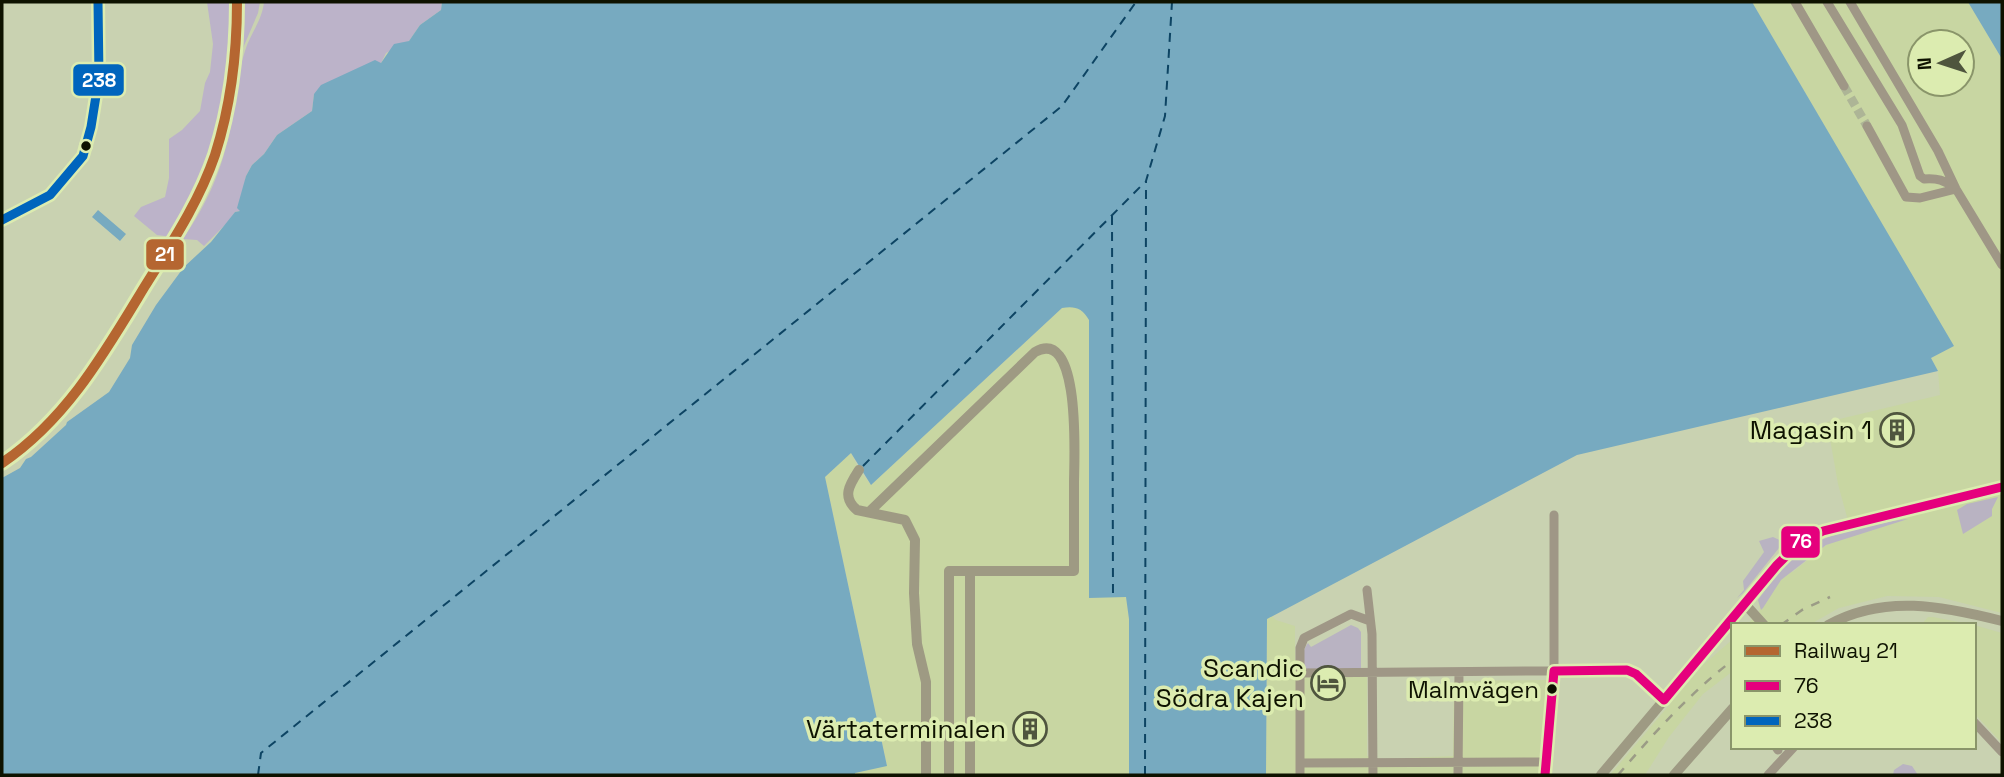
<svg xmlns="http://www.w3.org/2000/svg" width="2004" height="777" font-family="'Space Grotesk',sans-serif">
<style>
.built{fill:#c8d6a2;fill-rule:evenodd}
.green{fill:#b9b3c2}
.forest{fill:#bcb3c9}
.water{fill:#77aac0}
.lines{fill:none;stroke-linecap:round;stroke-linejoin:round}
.ferry{stroke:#0d4463;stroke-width:2;stroke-dasharray:9 7;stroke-linecap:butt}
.minor-tunnel{stroke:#adb596;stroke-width:9;stroke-dasharray:9 4.5;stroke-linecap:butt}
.minor{stroke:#9f9786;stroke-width:9}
.major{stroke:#9e9a83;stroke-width:10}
.rail{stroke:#9b9c86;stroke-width:2.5;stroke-dasharray:9 9;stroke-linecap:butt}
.bus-1-casing{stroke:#dcecb0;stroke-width:14}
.bus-2-casing{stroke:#dcecb0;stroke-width:14}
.bus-1{stroke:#e5007d;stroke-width:9}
.bus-2{stroke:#0065bd;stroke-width:9}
.rail-1-casing{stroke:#dcecb0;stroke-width:16}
.rail-1{stroke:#b56631;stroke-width:10}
.bus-dot{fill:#0e1200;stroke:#dcecb0;stroke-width:2.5}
.labels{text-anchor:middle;stroke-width:7;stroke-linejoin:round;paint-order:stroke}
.bus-label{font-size:24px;fill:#0e1200;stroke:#dcecb0;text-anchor:end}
.poi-label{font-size:26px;fill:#0e1200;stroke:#dcecb0;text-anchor:end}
.line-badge{stroke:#dcecb0;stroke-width:2.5}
.badge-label{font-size:19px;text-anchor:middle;font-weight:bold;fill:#fff}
</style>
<rect width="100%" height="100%" fill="#c9d2b1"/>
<path class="built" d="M234,2H241L240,55L219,145L206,185L194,213L179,238L172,237L194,195L210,153L231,60L234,34Z
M1752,2H1968L2002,59V613L1939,597L1887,596L1839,608L1809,625H1747L1760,610L1758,600L1782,568L1793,572L1826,545L1852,535L1838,484L1827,422L1940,395L1938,371L1931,358L1953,346ZM1920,42H1962V84H1920Z
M1073,306L1085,313L1089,320V597L1126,596L1129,619V775H855L854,773L887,765L825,477L851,453L859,470L871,485L1062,308Z
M1272,616L1276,620L1295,626V677H1367V756L1381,759L1453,756L1454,681L1547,680L1538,775H1266L1267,619Z
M1928,617H1933L1974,625H1921Z
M1974,625L2002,633V743L1974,713Z
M1733,639V671L1703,694L1669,737L1645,775H1610L1703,665Z"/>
<path class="green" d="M1998,497L1992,509V516L1963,534L1957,510L1967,504Z
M1908,519L1826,545L1781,580L1763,608L1761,610L1758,600C1792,554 1803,541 1861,528C1876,525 1893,520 1908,519Z
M1796,535L1779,548L1743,593L1737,598L1744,590L1743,581L1764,552L1759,541L1773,537L1784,542Z
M1351,625L1358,628L1361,632V669L1306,670C1303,660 1301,652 1308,643L1311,647Z
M1903,764L1912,766L1918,775H1893L1894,770Z"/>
<path class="forest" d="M207,2H234C235,34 230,63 223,94C212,147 199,190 172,237L157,235L134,216L141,207L165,197L169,178V139L182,130L200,111L205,83L210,72L213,44Z
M241,2H260L258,13L240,55Z
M264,2H442L441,10L420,25L409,41L386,53L381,63L314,94L312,111L277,135L264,154L252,165L246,176L240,211L235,212L228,222L204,246L197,240L183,239C208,202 222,170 231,126C236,101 237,75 245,51C250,34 262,21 264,2Z"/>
<path class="water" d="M442,2H1752L1954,346L1931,358L1938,371L1577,455L1267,619L1266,775H1129V619L1126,597L1089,598V320C1082,308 1075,306 1062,308L871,485L851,453L825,477L887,766L855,773V775H2V478L20,468L26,459L31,457L66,425L67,422L109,392L130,358L132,345L156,305L184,267L211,242L235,212L240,211L237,208L246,176L252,165L264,154L277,135L312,111L314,94L321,85L375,60L381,63L394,44L409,41L420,25L441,10Z
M1968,2H2002V59Z
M98,210L126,234L120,241L92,217Z"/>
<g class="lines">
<path class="ferry" d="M1112,216L1113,596
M863,466L1145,182
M258,775L261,753L1062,106L1136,2
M1145,775L1146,181L1165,116L1172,2"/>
<path class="minor-tunnel" d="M1844,86L1867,126"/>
<path class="minor" d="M1795,2L1844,86
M1827,2L1902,125L1920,176L1924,179C1937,178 1945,180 1954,188
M1850,2L1938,151L1956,189L2002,265
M1867,126L1906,197L1920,198L1956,189
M2,220L50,195L83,156L91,127L99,77L98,2
M1367,590L1372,634L1373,775
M1745,604C1768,570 1795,539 1836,527L2002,487
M1300,673L1627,670L1636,674L1664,700
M1974,722L2002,752
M1776,747L1778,750
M1300,763L1547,762
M1300,775V648L1304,638L1351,614L1370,621
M1458,775L1459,672
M1545,775L1554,671V515
M1768,775L1794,747"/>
<path class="major" d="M859,470C850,484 841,497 857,510L905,520L915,540L914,593L917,644L926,682V775
M869,512L1035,352C1082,325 1074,462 1074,483C1074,513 1074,542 1074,571H949V775
M970,571V775
M1828,625C1884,594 1943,606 2002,621
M1601,775L1745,604L1764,625
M1674,775L1733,708"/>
<path class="rail" d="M1781,625L1802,610L1830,597
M1618,775C1653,734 1690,693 1733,660"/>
<g class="bus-1-casing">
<path id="bus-1" d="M1554,671L1627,670L1636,674L1664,700
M1664,700L1777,565L1800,542L1823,531L2002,487
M1545,775L1554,671"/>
</g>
<g class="bus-2-casing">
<path id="bus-2" d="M2,220L50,195L83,156L91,127L99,77L98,2"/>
</g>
<use href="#bus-1" class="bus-1"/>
<use href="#bus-2" class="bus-2"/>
<g class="rail-1-casing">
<path id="rail-1" d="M2,463C67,419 105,352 145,286C171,244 199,202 215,155C231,105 237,54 237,2"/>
</g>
<use href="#rail-1" class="rail-1"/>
</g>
<defs>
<g id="building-ring" transform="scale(1.75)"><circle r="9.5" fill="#dcecb0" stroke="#4f553e" stroke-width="1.5"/><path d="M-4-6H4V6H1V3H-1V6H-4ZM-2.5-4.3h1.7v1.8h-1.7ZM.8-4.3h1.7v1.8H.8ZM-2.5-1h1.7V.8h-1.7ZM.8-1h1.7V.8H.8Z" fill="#4f553e"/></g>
<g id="hotel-ring" transform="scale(1.75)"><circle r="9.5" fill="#dcecb0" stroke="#4f553e" stroke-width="1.5"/><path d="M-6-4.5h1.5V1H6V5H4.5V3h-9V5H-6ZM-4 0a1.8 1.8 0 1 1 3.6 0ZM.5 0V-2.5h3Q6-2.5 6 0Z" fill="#4f553e"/></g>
</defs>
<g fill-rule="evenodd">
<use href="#building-ring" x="1897" y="430"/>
<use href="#hotel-ring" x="1328" y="683"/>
<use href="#building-ring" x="1030" y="729"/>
</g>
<g class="bus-dot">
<circle cx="86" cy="146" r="6"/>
<circle cx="1552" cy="689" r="6"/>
</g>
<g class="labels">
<g class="bus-label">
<text x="1539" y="698">Malmvägen</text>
</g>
<g class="poi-label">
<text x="1872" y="439">Magasin 1</text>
<text x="1304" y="677">Scandic<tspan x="1304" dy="30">Södra Kajen</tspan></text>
<text x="1006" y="738">Värtaterminalen</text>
</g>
</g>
<g class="line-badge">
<rect x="72" y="63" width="53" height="34" rx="7" fill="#0065bd"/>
<rect x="145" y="238" width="40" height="33" rx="7" fill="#b56631"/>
<rect x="1780" y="525" width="41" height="34" rx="7" fill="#e5007d"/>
</g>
<g class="badge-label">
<text x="99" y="87">238</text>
<text x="165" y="261">21</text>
<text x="1801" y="548">76</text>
</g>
<rect width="2004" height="777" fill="none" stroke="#0e1200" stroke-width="7"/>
<rect x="1731" y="623" width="245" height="126" fill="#dcecb0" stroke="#8a956a" stroke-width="2"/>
<rect x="1745" y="646" width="35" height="10" fill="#b56631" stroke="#8a956a" stroke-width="2"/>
<text x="1794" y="658" font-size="21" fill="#0e1200">Railway 21</text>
<rect x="1745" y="681" width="35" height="10" fill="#e5007d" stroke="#8a956a" stroke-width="2"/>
<text x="1794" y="693" font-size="21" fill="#0e1200">76</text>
<rect x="1745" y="716" width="35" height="10" fill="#0065bd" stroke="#8a956a" stroke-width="2"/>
<text x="1794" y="728" font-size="21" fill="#0e1200">238</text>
<g transform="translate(1941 63) rotate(267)"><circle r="33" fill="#dcecb0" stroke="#8a956a" stroke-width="2"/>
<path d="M0-5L12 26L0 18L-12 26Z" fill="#4f553e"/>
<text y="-10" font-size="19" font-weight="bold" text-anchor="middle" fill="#0e1200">N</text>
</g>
</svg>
